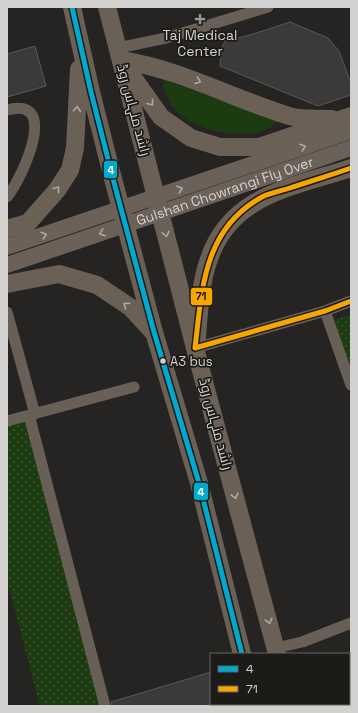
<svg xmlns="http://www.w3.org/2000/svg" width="358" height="713" font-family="'Space Grotesk',Cairo,sans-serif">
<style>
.green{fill:#1d3b11}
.park{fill:url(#park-dots)}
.building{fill:#3c3a39;stroke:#595757}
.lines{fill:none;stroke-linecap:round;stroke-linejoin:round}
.street{stroke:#686056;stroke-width:11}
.primary{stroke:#6a6055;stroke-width:18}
.secondary-bridge{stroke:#6c6158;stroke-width:16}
.bus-1-casing{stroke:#1d1b17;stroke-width:8}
.bus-2-casing{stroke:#1d1b17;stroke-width:8}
.bus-1{stroke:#00a9ce;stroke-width:5}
.bus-2{stroke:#f7a600;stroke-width:5}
.oneway{stroke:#aea9a4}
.oneway2{stroke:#afaaa5}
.poi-dot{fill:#969492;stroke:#1d1b17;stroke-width:1.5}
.bus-dot{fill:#d3d1cf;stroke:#1d1b17;stroke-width:1.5}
.labels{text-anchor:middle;stroke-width:3.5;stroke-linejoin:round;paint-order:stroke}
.bus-label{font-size:13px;fill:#d3d1cf;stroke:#1d1b17;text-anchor:start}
.poi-label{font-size:14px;fill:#d3d1cf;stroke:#1d1b17}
.street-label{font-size:14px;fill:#d3d1cf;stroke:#1d1b17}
.line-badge{stroke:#1d1b17;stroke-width:1.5}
.badge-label{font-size:11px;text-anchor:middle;font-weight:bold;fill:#fff}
.pale-badge-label{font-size:11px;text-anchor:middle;font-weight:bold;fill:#111}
</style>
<defs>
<pattern id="park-dots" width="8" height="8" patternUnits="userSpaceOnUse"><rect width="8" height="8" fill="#1d3b11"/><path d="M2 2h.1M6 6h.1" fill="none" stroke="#3d5633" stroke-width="1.8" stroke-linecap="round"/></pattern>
</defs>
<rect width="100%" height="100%" fill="#262422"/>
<path class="green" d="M169,75L279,120C260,144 204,133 183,117C171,108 164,95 163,81Z"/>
<path class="park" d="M351,315V371L333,320Z
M29,415L105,704L98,706H40L7,580V421Z"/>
<path class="building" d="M290,22L328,38L339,51L351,83V95L318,106L220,66L221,50L225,41L250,35Z
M35,46L46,86L7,97V54Z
M211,672V706H112L111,702Z"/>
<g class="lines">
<path class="street" d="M118,48L166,38L268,7
M7,110C61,95 22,179 7,197
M325,311L351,385
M7,312L35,414
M195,348L325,311L351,301
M29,415L105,706
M7,421L134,387
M276,648L302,642L351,623"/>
<path class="primary" d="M72,7L91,92L112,175L154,332L199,483L242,654
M107,7L195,348L277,654
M121,60C182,70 231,98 289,116C302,120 319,118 332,119
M129,72L161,117L191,138L220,147H259L351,116
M7,229L28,223L57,190L70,170L75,148L79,69
M7,284L59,274L97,285L130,307L153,332
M197,338C199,313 200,284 209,259C231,194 294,187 351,168
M255,704V706
M291,704L292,706"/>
<g class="secondary-bridge">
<path d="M7,247L351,131"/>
<path id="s1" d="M7,265L351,148"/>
</g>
<g class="bus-1-casing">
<path id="bus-1" d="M72,7L91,92L112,175L154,332L199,483L242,654"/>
</g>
<g class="bus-2-casing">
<path id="bus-2" d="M351,168C331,175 311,181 290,188C281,191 270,193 262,197C203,229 202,290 195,348L325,311L351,301"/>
</g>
<use href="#bus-1" class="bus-1"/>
<use href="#bus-2" class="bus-2"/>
</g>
<defs><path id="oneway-chevron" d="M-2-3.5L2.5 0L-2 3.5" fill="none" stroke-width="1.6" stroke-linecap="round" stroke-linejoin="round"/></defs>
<g class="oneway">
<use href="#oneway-chevron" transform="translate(198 81) rotate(21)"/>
<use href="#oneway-chevron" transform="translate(151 103) rotate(53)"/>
<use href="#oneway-chevron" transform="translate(77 109) rotate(-87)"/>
<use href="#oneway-chevron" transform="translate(57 189) rotate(-53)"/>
<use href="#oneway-chevron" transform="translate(166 234) rotate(76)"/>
<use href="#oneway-chevron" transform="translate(126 305) rotate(-144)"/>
<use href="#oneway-chevron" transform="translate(235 496) rotate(75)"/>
<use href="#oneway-chevron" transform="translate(269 621) rotate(75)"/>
</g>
<g class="oneway2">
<use href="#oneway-chevron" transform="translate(303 147) rotate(-19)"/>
<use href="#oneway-chevron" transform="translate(180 189) rotate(-19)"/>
<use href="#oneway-chevron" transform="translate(102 233) rotate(161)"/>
<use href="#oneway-chevron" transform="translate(44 235) rotate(-19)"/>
</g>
<path class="poi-dot" d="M198 13h4v4h4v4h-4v4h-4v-4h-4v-4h4z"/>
<circle class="bus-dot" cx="163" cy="361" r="3.5"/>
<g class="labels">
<g class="bus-label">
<text x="170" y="366">A3 bus</text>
</g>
<g class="poi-label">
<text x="200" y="40">Taj Medical<tspan x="200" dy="16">Center</tspan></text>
</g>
<g class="street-label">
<text transform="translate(134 110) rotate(75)" y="5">راشد منہاس روڈ</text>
<text dy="5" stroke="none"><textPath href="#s1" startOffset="230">Gulshan Chowrangi Fly Over</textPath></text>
<text transform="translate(216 424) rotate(75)" y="5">راشد منہاس روڈ</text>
</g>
</g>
<g class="line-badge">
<rect x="103" y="160" width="15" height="19" rx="4" fill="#00a9ce"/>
<rect x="190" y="287" width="23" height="19" rx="4" fill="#f7a600"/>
<rect x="193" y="482" width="16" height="19" rx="4" fill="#00a9ce"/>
</g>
<g class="badge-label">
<text x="111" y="174">4</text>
<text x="201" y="496">4</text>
</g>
<g class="pale-badge-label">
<text x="201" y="300">71</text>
</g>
<rect width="358" height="713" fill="none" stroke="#d3d1cf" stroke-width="16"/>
<rect x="210" y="653" width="140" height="52" fill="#1d1b17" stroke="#666461"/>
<rect x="218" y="666" width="20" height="6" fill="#00a9ce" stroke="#666461"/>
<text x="246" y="673" font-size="12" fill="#d3d1cf">4</text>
<rect x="218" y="686" width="20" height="6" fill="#f7a600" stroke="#666461"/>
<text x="246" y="693" font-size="12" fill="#d3d1cf">71</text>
</svg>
